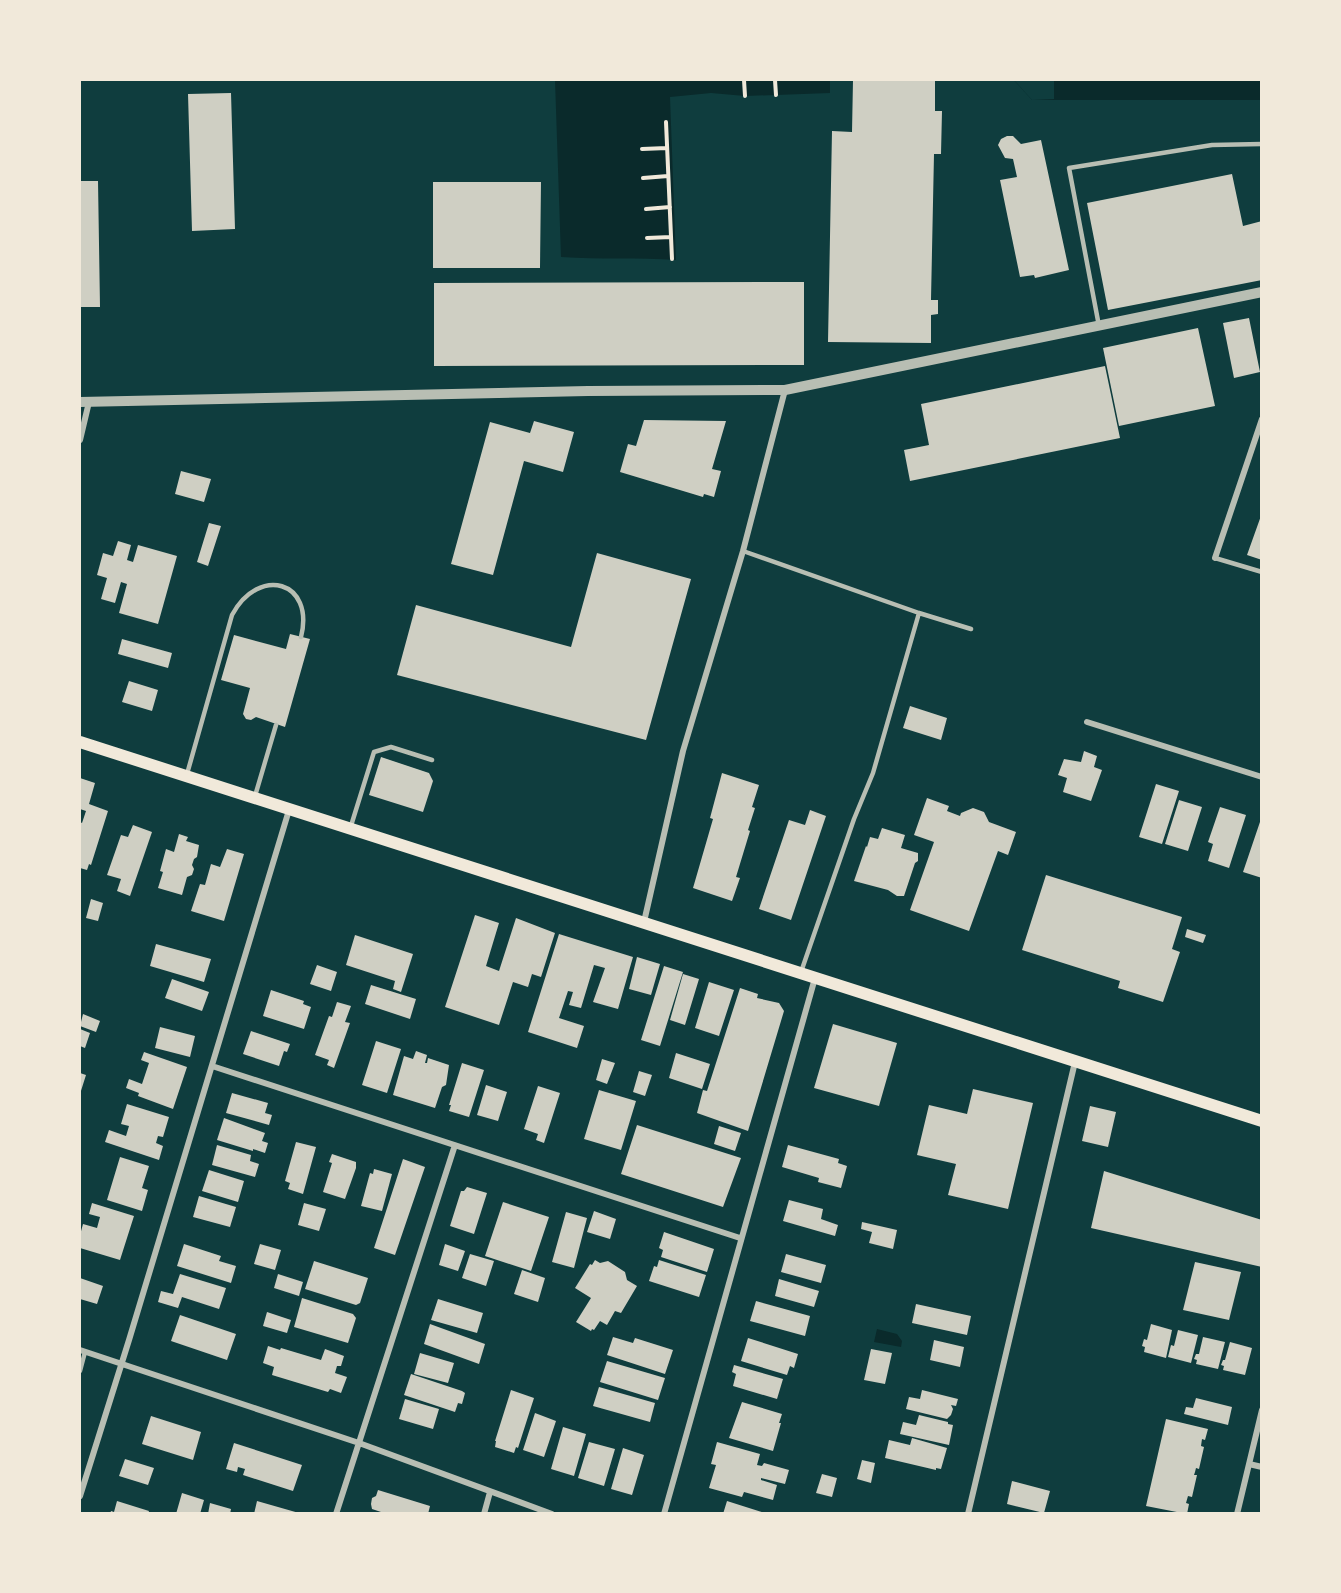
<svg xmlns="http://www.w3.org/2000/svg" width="1341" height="1593" font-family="Commissioner,sans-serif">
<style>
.water{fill:#0a2a2b}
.pier{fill:#0f3d3e}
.building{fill:#cfcfc3}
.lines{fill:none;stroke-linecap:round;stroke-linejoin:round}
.path{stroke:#f1e9da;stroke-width:4}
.service{stroke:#b8beb3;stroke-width:4.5}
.minor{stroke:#b8beb3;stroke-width:6}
.tertiary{stroke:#b8beb3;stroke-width:10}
.secondary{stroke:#f1e9da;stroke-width:12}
</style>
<rect width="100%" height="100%" fill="#0f3d3e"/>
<path class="water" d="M555,80H830V93L745,96L711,93L670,97L676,260C638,257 600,260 561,257Z
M1014,80H1261V100H1032Z
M877,1329L897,1334L902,1341L901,1347L874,1342Z"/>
<path class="pier" d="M1014,80H1054V99L1032,100Z"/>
<path class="building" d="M853,80H935V111H942L941,154H934L931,300H938V314L931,315V343L828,342L832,131L852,132Z
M231,93L235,229L192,231L188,94Z
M1007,136H1013L1021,144L1041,140L1069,270L1035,278L1034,275L1020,277L1000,180L1017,177L1013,159L1005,158L998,145L1001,139Z
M1232,174L1243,226L1262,221V280L1108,310L1087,203Z
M80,181H98L100,307H80Z
M433,182H541L540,268H433Z
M804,282V365L434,366V283Z
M1249,318L1260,372L1234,378L1223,323Z
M1198,328L1215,406L1119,426L1103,348Z
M1105,366L1120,438L910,481L904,450L929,445L921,404Z
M644,420L726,421L712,469L721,471L714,497L704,494L703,497L620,472L628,444L636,446Z
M534,421L574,432L563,472L524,461L493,575L451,564L490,422L530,433Z
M181,471L211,479L204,502L175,494Z
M1262,513V560L1247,555Z
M209,523L221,526L208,566L197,562Z
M118,541L131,545L127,560L133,562L138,545L177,556L158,624L119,613L127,584L121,582L115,603L101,599L107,578L97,575L103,553L113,556Z
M597,553L691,579L646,740L397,675L416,605L571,647Z
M290,634L310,639L285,727L256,717L251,720L246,719L243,714L250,688L221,680L234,635L286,649Z
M122,639L172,653L168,668L118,654Z
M129,681L158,690L152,711L122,702Z
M910,706L947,718L941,740L903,728Z
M1084,751L1097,756L1094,767L1102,770L1091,801L1063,792L1067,778L1058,775L1064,759L1081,762Z
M381,757L429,773L433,781L423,812L369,795Z
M722,773L759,785L752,807L755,808L748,830L750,831L736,877L740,878L732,901L693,888L713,819L710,818Z
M80,778L95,783L89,804L108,811L91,865L89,864L87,870L80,868V822L82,823L86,811L80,809Z
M1156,784L1179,791L1162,844L1139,837Z
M927,798L949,806L947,811L960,816L961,813L973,808L984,812L989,822L1016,832L1008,855L998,851L969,931L910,910L934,842L914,835Z
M1179,800L1202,807L1188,851L1165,844Z
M1220,807L1246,815L1229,868L1208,861L1213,844L1208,842Z
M810,810L826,816L791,920L759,909L789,820L805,825Z
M1262,816V878L1243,872Z
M133,825L152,832L130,896L117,891L121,879L107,875L121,835L128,837Z
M882,828L905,835L901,848L918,853V861L915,863L904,896H897L888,890L854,881L866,846L867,847L870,837L878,839Z
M179,834L188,837L186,841L199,845L197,857L194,859L192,865L194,869L192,875L187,877L182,895L158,888L163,872L160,871L166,849L174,852Z
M227,849L244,854L224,921L191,911L200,884L205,885L211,864L220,867Z
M1046,875L1182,917L1172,949L1180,952L1163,1002L1118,988L1120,981L1022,950Z
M91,899L103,903L98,921L86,918Z
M475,915L499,923L486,966L499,971L516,918L555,933L541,977L532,974L528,987L513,982L499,1025L445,1007Z
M1187,929L1206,935L1203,943L1185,937Z
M559,934L633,957L618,1009L593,1002L605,968L594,965L581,1008L569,1005L573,992L568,991L559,1018L584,1026L577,1048L528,1032Z
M355,935L413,954L401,992L393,989L395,981L346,965Z
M156,944L211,959L204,982L150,966Z
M637,957L660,964L651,995L629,989Z
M317,965L337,972L331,991L310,984Z
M664,966L683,972L660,1046L641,1040Z
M683,974L699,979L685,1025L670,1020Z
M172,979L209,992L202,1011L165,998Z
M709,982L734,990L719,1036L695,1028Z
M371,985L416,999L410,1019L365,1004Z
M740,988L758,994L757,998L779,1003L784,1011L748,1131L697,1113L703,1090L707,1091Z
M271,990L304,1001L303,1004L311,1007L304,1029L263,1016Z
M337,1002L351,1006L345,1022L350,1023L334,1068L327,1065L329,1060L315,1055L329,1016L332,1017Z
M83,1014L100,1021L96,1032L80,1026Z
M833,1024L897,1043L879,1106L814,1088Z
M160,1027L195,1036L190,1057L155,1048Z
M80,1029L90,1033L85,1048L80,1046Z
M251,1031L290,1044L287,1052L284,1051L279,1066L243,1054Z
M376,1041L401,1049L387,1093L362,1085Z
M416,1051L427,1055L425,1063H427L428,1058L449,1065L446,1085L442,1087L435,1108L393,1095L404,1056L413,1059Z
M144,1052L187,1067L173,1109L138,1096L139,1093L126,1088L129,1079L142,1084L149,1063L141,1060Z
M676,1053L710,1064L702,1089L669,1078Z
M602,1059L615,1063L607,1084L596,1080Z
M462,1063L484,1070L469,1117L449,1111L451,1105H449Z
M639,1071L652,1075L645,1096L633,1092Z
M80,1073L86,1075L80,1094Z
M486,1085L507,1092L498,1121L477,1115Z
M538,1086L560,1093L544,1143L536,1140L538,1134L524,1129Z
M973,1089L1033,1103L1008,1209L948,1195L956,1164L917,1155L929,1105L967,1114Z
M599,1090L636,1101L621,1150L584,1139Z
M232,1093L268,1103L265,1113L272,1115L269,1125L226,1113Z
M127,1104L169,1117L163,1137L158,1136L156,1143L163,1146L159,1160L105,1142L109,1130L126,1136L129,1126L121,1124Z
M1090,1106L1116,1112L1108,1147L1082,1141Z
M224,1118L265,1133L262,1141L268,1143L265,1153L253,1149V1151L217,1140Z
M637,1125L741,1158L723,1207L621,1174Z
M719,1126L741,1133L735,1151L714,1144Z
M296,1142L316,1147L303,1194L288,1189L290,1183L285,1181Z
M217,1145L251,1155L250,1161L259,1164L255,1177L212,1165Z
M788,1145L839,1159L838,1163L847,1166L841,1188L818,1182L819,1178L782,1167Z
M332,1154L356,1162V1168L345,1199L323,1192L332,1163L329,1162Z
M120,1157L149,1166L142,1188L148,1190L142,1211L107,1200Z
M403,1159L425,1167L395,1255L374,1248Z
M374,1169L392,1174L382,1211L361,1206L370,1173L373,1174Z
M209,1170L244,1181L238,1202L202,1191Z
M1104,1171L1262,1220V1267L1091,1228Z
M467,1187L487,1193L474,1234L450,1226L461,1191H464Z
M199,1196L236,1207L230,1227L193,1217Z
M789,1200L823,1209L821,1219L838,1225L835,1236L783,1221Z
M503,1202L549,1217L531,1271L485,1256Z
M92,1203L134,1216L120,1260L80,1248V1235L83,1224L97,1228L100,1217L89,1214Z
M304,1203L326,1209L319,1231L298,1225Z
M594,1211L616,1219L610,1239L587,1232Z
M566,1212L587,1218L574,1268L552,1262Z
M862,1222L897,1230L893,1249L869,1243L872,1232L861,1229Z
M664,1232L714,1249L707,1272L661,1257L663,1250L659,1248Z
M184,1244L221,1256L219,1261L236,1266L231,1283L177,1266Z
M260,1244L281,1250L275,1270L254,1264Z
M445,1244L465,1251L458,1271L439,1265Z
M470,1254L494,1261L486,1286L462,1278Z
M786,1254L826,1265L821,1283L781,1272Z
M595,1260L600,1263L608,1261L625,1272L627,1280L637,1286L621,1313L615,1311L607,1325L600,1321L594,1330L592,1329L591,1331L576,1322L591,1298L575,1288L590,1264L592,1265Z
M659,1260L706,1275L699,1297L649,1281L654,1266L657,1267Z
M314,1261L368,1278L360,1303L356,1305L305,1289Z
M1195,1262L1241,1272L1229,1320L1183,1310Z
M522,1270L545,1278L538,1302L514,1294Z
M180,1274L226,1288L219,1309L182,1297L178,1308L158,1302L161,1291L173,1294Z
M278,1274L303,1282L299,1296L274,1288Z
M80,1278L103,1286L97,1304L80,1299Z
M779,1279L819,1291L814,1307L775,1296Z
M302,1298L353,1314L356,1318L348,1343L294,1327Z
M438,1299L483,1313L477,1333L431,1320Z
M756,1301L810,1316L805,1336L750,1321Z
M916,1304L971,1316L967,1335L912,1323Z
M267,1312L291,1320L287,1333L263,1326Z
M180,1315L236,1334L227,1360L171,1341Z
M430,1324L485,1344L479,1364L424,1344Z
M1151,1324L1172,1330L1166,1358L1144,1352L1145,1347L1142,1346L1144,1339L1147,1340Z
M1178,1330L1198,1335L1191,1363L1168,1357L1171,1345L1174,1346Z
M613,1337L633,1343L635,1338L673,1350L665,1374L607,1355Z
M1203,1337L1225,1342L1218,1369L1196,1364L1197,1360L1194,1359L1196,1354H1199Z
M748,1338L798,1354L794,1368L790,1366L787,1375L741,1361Z
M934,1340L964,1347L960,1367L930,1360Z
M1230,1342L1252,1348L1245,1375L1223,1370L1224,1366L1221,1365L1223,1360H1225Z
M268,1346L280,1350L281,1348L321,1360L325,1349L344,1356L341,1366H337L335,1373L347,1377L341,1393L330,1389L328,1392L272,1375L274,1367L263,1363Z
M871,1349L892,1353L885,1384L864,1380Z
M420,1353L454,1363L448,1383L414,1374Z
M607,1361L665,1378L658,1400L600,1382Z
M734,1365L783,1379L777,1399L733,1386L736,1374L732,1372Z
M411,1374L462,1391L465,1393L462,1404L458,1403L455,1412L404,1395Z
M599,1387L655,1403L650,1422L593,1406Z
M511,1390L534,1398L518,1448L516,1447L514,1453L495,1447L496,1441H495Z
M922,1390L958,1399L956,1406L951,1405L953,1409L951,1415L947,1419L906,1409L909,1397L920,1399Z
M1196,1398L1232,1407L1228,1425L1184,1414L1186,1407L1193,1408Z
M405,1399L439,1409L433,1429L399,1419Z
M742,1402L782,1414L779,1423H781L773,1451L729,1438Z
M535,1413L556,1421L544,1457L523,1450Z
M919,1415L948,1422V1424L953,1425L949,1445L900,1434L903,1422L916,1425Z
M151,1416L201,1432L193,1460L142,1444Z
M1166,1419L1208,1429L1205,1440L1202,1439L1201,1446L1204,1447L1199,1469L1196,1468L1195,1472L1194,1475H1197L1192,1497L1188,1496L1186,1503L1189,1504L1187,1514L1146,1506Z
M563,1427L586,1434L574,1476L551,1469Z
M912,1438L947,1448L941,1469L936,1468V1470L885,1458L889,1440L910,1445Z
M589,1442L615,1449L604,1486L578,1478Z
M717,1442L760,1454L757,1465L762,1466L764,1463L789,1470L785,1484L761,1478V1480L777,1485L773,1500L744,1492L742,1497L709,1488L716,1465L711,1464Z
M234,1443L302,1465L293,1491L243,1475L245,1469L238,1467L237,1472L226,1469Z
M623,1448L644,1455L632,1495L611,1489Z
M125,1459L154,1468L148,1485L119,1476Z
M862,1460L875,1463L871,1483L857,1479Z
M822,1474L837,1478L832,1497L816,1493Z
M1012,1481L1050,1491L1044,1513L1007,1504Z
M378,1490L430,1506L428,1514H387L372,1509L371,1504L372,1498L376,1496Z
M182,1493L204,1500L200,1514H176Z
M117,1501L149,1511L148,1514H110L111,1511L114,1512Z
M257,1501L299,1513V1514H254Z
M727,1501L765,1513V1514H723Z
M210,1503L231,1509L230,1514H208Z"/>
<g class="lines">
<path class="path" d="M744,80L745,96
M775,80L776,95
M666,122L672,259
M642,149L667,148
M643,178L668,176
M646,209L670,207
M647,238L671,237"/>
<path class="service" d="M1099,326L1069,168L1212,145L1262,144
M743,551L919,613L971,629
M1215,558L1262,572
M187,774L232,615C259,565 315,581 301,637
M255,796L276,725
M350,829L374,752L391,747L432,760
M801,972L854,819L873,773L919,613
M80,1371L85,1352"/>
<path class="minor" d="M80,440L89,402
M1215,558L1262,419
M1087,722L1262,777
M644,922L683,751L743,551L785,390
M212,1066L740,1238
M80,1350L359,1443L552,1514
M1249,1464L1262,1467
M80,1496L129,1340L289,810
M336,1514L455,1145
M484,1514L490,1492
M664,1514L815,978
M968,1514L1075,1062
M1237,1514L1262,1410"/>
<path class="tertiary" d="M80,402L588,391L785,390L1262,292"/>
<path class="secondary" d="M80,742L1262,1121"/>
</g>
<rect width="1341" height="1593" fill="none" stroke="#f1e9da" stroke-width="162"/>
</svg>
